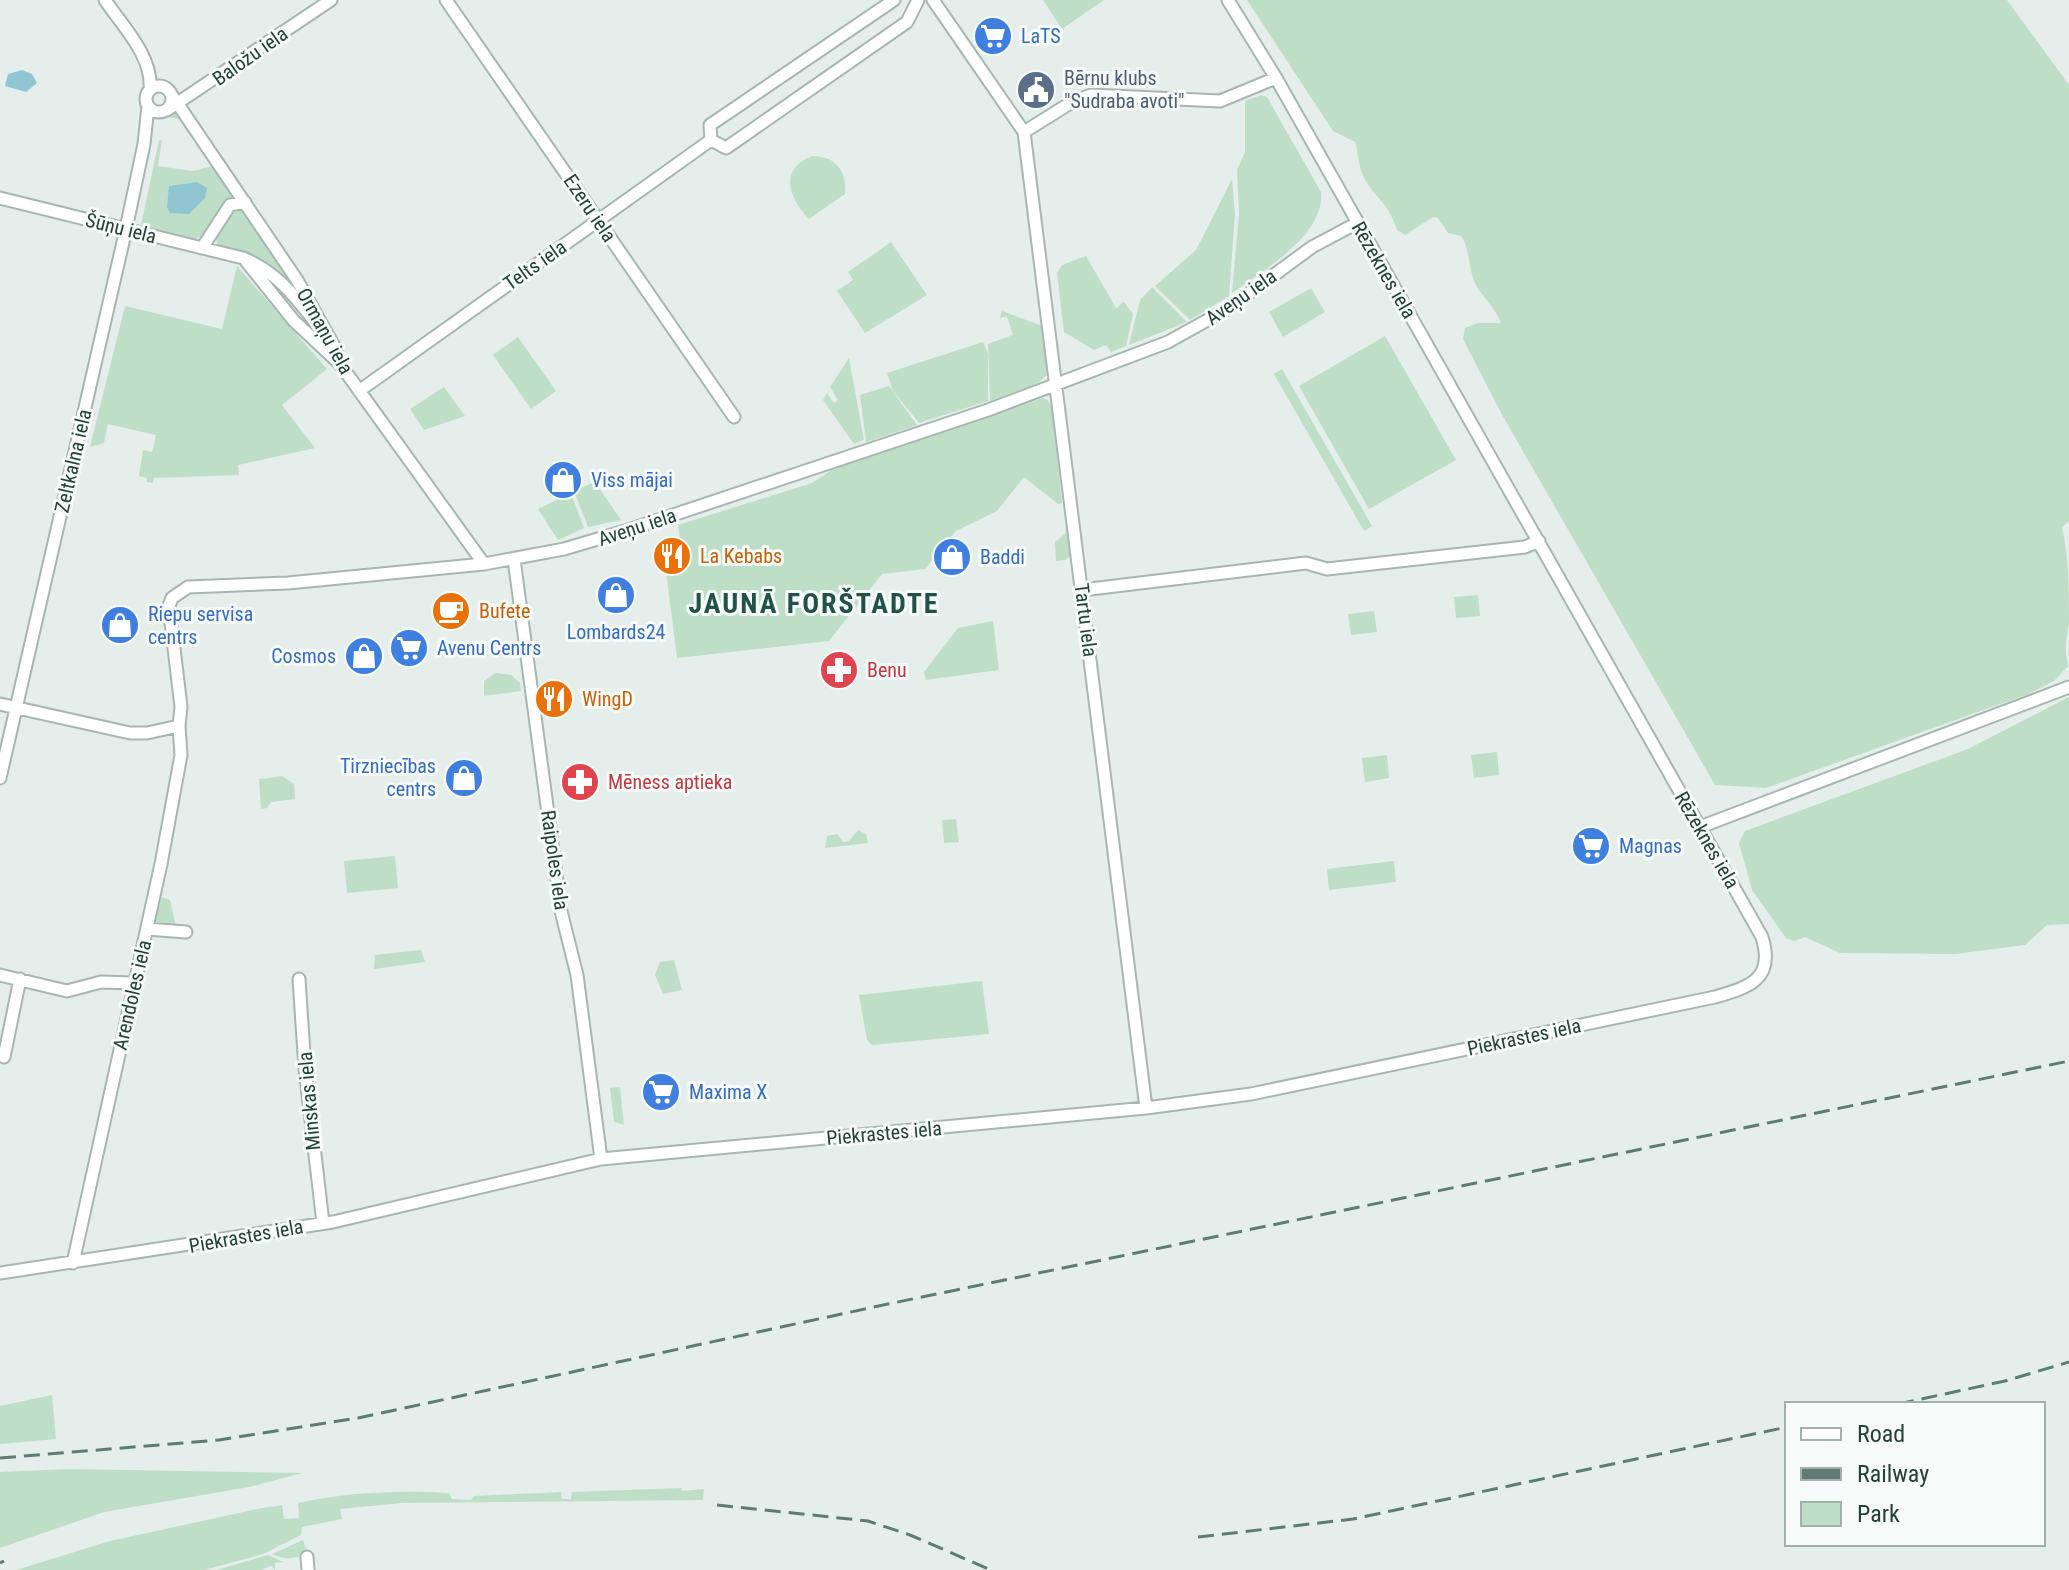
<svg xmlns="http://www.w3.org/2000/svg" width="2069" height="1570" font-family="'Roboto Condensed',sans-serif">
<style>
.green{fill:#bfdec8}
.water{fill:#90c6d1}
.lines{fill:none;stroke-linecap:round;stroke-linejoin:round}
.street-casing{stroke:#a8b6b1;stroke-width:15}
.street{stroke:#fff;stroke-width:11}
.rail{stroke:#5f7b74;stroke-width:3;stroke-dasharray:16 8;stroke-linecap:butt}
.labels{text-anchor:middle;stroke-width:6;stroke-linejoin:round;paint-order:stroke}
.shop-label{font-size:20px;fill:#366cbe;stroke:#f6faf8;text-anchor:start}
.street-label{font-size:20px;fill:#254039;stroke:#f6faf8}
.service-label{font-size:20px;fill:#4e5e75;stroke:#f6faf8;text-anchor:start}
.food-label{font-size:20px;fill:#c56008;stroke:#f6faf8;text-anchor:start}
.health-label{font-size:20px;fill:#be3a42;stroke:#f6faf8;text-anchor:start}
.district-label{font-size:28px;font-weight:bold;letter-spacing:2px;fill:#215246;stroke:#f6faf8}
</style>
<rect width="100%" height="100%" fill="#e5eeea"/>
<path class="green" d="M1043,0H1104L1062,29Z
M1247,0H2007L2069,85V521L2062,527C2069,556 2069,593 2069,623C2066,642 2064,646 2068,666L2054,681L2028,694L1766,788L1715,785L1501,413L1463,339L1465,328L1478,323H1501C1497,310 1483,298 1476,285C1468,270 1471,250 1461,236L1448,233L1438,218L1433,217L1405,235L1397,230C1387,201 1381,204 1367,183C1358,169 1359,156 1355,142L1333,131Z
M1261,95L1267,97L1321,192C1325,235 1264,270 1232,293L1239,214L1237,170L1245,152V101Z
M175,114L239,198L206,234L195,239L141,225L159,140H162L158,166L193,171L212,166L179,119L166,117Z
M812,156C836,156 847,171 845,194L809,219C789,199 778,169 812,156Z
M1232,179L1235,214L1229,296L1190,320L1155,286L1196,250Z
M242,207L281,269L295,283L298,294L263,262L218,245L214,235L229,210Z
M891,242L927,295L865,333L837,291L853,280L848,272Z
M1086,256L1116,308L1124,302L1133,314L1126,346L1111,352L1106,345L1094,350L1064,332L1057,273L1062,265Z
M237,266L327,369L282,405L315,448L238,465L239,475L154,478L153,483L147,482V478L139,476L143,450L152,452L156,435L108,424L104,443L90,447L125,306L222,329Z
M1152,287L1187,322L1129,345L1140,300Z
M1311,288L1325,312L1283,337L1269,312Z
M1002,311L1042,326L1048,374L1037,384L990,401L988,344L1013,335L1007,316L1000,318Z
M1385,336L1456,460L1369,509L1299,386Z
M518,337L556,391L531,409L493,355Z
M983,342L988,354V401L919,423L893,391L887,373Z
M849,358L864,440L854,444L823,400L827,393L834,403L838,400L830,387Z
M1282,369L1372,526L1364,531L1274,374Z
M889,386L917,425L866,442L860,395Z
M444,387L465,416L424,430L410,409Z
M1043,398L1048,400L1052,409L1062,503L1058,504L1024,477L997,511L956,531L925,569L882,574L829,641L677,658L665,563L683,561L678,525L812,483L833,469Z
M595,482L621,520L588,527L574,491Z
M571,493L584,528L558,540L538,509Z
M1065,524L1070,555L1066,560L1056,561L1055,542L1066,533Z
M1478,595L1480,616L1456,618L1454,597Z
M1374,611L1377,632L1351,635L1348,614Z
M993,621L999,670L926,680L924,672L958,628Z
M496,673L511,675L520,683L521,691L484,696V681Z
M2069,697V924L2047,925L2025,945L1955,954L1840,953L1805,937L1794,941L1786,938L1752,890L1739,843L1745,831L1968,749Z
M1497,752L1499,775L1474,778L1471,755Z
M1387,755L1389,778L1365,782L1362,758Z
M282,776L294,784L295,799L271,802L267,808L261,809L259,779Z
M956,819L959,842L944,843L942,820Z
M858,830L866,834L868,843L825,848L827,836L837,834L843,842L849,841Z
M395,856L398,888L347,893L344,861Z
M1394,861L1396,882L1329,890L1327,869Z
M162,897L170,900L176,926L154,923Z
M421,950L425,962L374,969L375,955Z
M674,960L682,990L663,994L655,975L660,962Z
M982,981L989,1034L872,1045L867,1040L859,995Z
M620,1087L624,1125L614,1122L610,1088Z
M52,1395L56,1439L0,1444V1406Z
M70,1469L302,1473L249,1487L104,1512L0,1548V1472Z
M681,1488L682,1491L704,1489L703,1500L402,1503L340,1509L342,1519L302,1527L301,1535L263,1554L204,1570H16L110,1541L262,1508L282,1505L284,1519L299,1518L298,1503C348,1492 399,1490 449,1493L452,1499L471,1500L474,1496L561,1492L562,1499H571L572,1492Z
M303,1540L308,1555C293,1557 289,1562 272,1554Z
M268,1555L283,1562L275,1563V1570L271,1566L261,1570H216Z"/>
<path class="water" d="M22,70L32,74L37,83L26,92L5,86L8,74Z
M197,182L207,188L205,198L189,214L170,213L167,207L169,186Z"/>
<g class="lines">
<g class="street-casing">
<path id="street" d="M105,0C123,27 153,56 150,90
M446,0L734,417
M933,0L1024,132L1146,1108
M146 99a13 13 0 1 1 26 0a13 13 0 1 1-26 0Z
M171,94L297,280L335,348L340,364L484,564
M167,110L331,0
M1024,132L1072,102L1091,95L1220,101L1276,78
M711,140L726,148L907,22L918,0
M711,140L710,125L894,0
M0,198L243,258C276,272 293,294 315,322
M202,248L230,205L245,202
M246,261L294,321L339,363
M359,391L711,140
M514,559L561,911L577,975L601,1159
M1082,590L1306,563L1327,569L1525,547L1539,541
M0,704L130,733H147L179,726L181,707L169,606L172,598L188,587L288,583L484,564L564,549L625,531L988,410L1168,342L1229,308L1312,247L1357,223
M0,778L126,229L144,144L148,106
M1700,827L2069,687
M147,929L186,932
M0,975L67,991L101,982L134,983
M299,979L305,1069L323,1223
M4,1057L20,979
M73,1263L161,864L181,755L179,726
M0,1273L333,1222L601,1159L1146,1108L1251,1094L1715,997C1750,987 1775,979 1762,937L1276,78L1228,0
M307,1557L308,1570"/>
</g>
<use href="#street" class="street"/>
<path class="rail" d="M1898,1404L2005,1381L2069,1362
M0,1458L219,1440L358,1418L888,1304L2069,1061
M717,1505L868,1521L910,1535L991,1570
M1198,1537L1353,1519L1787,1427
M0,1563L4,1561"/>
</g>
<defs>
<g id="supermarket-disc" transform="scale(2)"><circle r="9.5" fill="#3f7fe0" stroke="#f6faf8"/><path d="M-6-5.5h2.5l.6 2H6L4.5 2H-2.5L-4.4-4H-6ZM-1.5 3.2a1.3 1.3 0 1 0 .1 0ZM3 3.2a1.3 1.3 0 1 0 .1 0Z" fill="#fff"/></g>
<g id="civic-disc" transform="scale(2)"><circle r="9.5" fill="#5c6f8a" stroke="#f6faf8"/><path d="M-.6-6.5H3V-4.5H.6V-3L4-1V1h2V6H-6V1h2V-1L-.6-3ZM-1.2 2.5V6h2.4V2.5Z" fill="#fff"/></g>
<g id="shop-disc" transform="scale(2)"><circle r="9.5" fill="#3f7fe0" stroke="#f6faf8"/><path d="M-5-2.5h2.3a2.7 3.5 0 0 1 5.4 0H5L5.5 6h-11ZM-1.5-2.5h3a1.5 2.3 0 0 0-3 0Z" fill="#fff"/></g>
<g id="restaurant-disc" transform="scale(2)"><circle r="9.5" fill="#e8710a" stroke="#f6faf8"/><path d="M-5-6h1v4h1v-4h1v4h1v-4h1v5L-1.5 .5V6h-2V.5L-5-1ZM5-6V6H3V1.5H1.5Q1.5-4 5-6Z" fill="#fff"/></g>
<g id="cafe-disc" transform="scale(2)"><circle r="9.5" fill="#e8710a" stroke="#f6faf8"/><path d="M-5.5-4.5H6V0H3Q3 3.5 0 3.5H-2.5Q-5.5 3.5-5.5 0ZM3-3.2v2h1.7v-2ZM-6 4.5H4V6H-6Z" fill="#fff"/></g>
<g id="pharmacy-disc" transform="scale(2)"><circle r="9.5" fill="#e0444e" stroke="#f6faf8"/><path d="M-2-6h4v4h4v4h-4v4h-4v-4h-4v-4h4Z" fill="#fff"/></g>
</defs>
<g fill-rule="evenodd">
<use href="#supermarket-disc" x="993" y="36"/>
<use href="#civic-disc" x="1036" y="90"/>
<use href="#shop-disc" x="563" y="480"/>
<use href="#restaurant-disc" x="672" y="556"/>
<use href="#shop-disc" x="952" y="557"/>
<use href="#shop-disc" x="616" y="595"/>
<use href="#cafe-disc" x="451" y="611"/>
<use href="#shop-disc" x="120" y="625"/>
<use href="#supermarket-disc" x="409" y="648"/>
<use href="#shop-disc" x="364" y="656"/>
<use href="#pharmacy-disc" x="839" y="670"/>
<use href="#restaurant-disc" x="554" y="699"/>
<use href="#shop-disc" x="464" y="778"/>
<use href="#pharmacy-disc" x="580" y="782"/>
<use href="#supermarket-disc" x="1591" y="846"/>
<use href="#supermarket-disc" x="661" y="1092"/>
</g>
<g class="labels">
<g class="shop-label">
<text x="1021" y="43">LaTS</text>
<text x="591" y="487">Viss mājai</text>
<text x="980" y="564">Baddi</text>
<text x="148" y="621">Riepu servisa<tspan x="148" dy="23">centrs</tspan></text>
<text x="616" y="639" text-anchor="middle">Lombards24</text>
<text x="437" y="655">Avenu Centrs</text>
<text x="336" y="663" text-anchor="end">Cosmos</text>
<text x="436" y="773" text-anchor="end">Tirzniecības<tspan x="436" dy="23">centrs</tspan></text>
<text x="1619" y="853">Magnas</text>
<text x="689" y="1099">Maxima X</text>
</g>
<g class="street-label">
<text transform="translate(250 56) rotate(-35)" y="7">Baložu iela</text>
<text transform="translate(590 208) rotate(56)" y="7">Ezeru iela</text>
<text transform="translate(121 228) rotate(14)" y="7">Šūņu iela</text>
<text transform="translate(535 265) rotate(-35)" y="7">Telts iela</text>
<text transform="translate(1384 270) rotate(60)" y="7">Rēzeknes iela</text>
<text transform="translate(1241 297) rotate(-35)" y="7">Aveņu iela</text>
<text transform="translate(325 331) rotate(61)" y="7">Ormaņu iela</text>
<text transform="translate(73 461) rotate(-77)" y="7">Zeltkalna iela</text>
<text transform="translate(637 527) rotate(-18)" y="7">Aveņu iela</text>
<text transform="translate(1086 620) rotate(83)" y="7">Tartu iela</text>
<text transform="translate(1707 840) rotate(60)" y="7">Rēzeknes iela</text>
<text transform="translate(555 860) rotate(82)" y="7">Raipoles iela</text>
<text transform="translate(132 995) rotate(-77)" y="7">Arendoles iela</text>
<text transform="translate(1524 1037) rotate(-12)" y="7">Piekrastes iela</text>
<text transform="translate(309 1101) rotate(-95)" y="7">Minskas iela</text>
<text transform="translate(884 1133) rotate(-5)" y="7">Piekrastes iela</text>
<text transform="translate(246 1236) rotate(-10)" y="7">Piekrastes iela</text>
</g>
<g class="service-label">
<text x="1064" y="85">Bērnu klubs<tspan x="1064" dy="23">"Sudraba avoti"</tspan></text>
</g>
<g class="food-label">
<text x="700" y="563">La Kebabs</text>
<text x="479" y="618">Bufete</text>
<text x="582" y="706">WingD</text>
</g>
<g class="health-label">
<text x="867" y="677">Benu</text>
<text x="608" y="789">Mēness aptieka</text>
</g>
<g class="district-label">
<text x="814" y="613">JAUNĀ FORŠTADTE</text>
</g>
</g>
<rect x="1785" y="1402" width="260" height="144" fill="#f6faf8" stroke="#a2b0ac" stroke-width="2"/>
<rect x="1801" y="1428" width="40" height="12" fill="#ffffff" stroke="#a2b0ac" stroke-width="2"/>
<text x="1857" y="1442" font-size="24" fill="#254039">Road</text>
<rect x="1801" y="1468" width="40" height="12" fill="#5f7b74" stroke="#a2b0ac" stroke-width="2"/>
<text x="1857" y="1482" font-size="24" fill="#254039">Railway</text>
<rect x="1801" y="1502" width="40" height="24" fill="#bfdec8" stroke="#a2b0ac" stroke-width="2"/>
<text x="1857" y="1522" font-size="24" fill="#254039">Park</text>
</svg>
